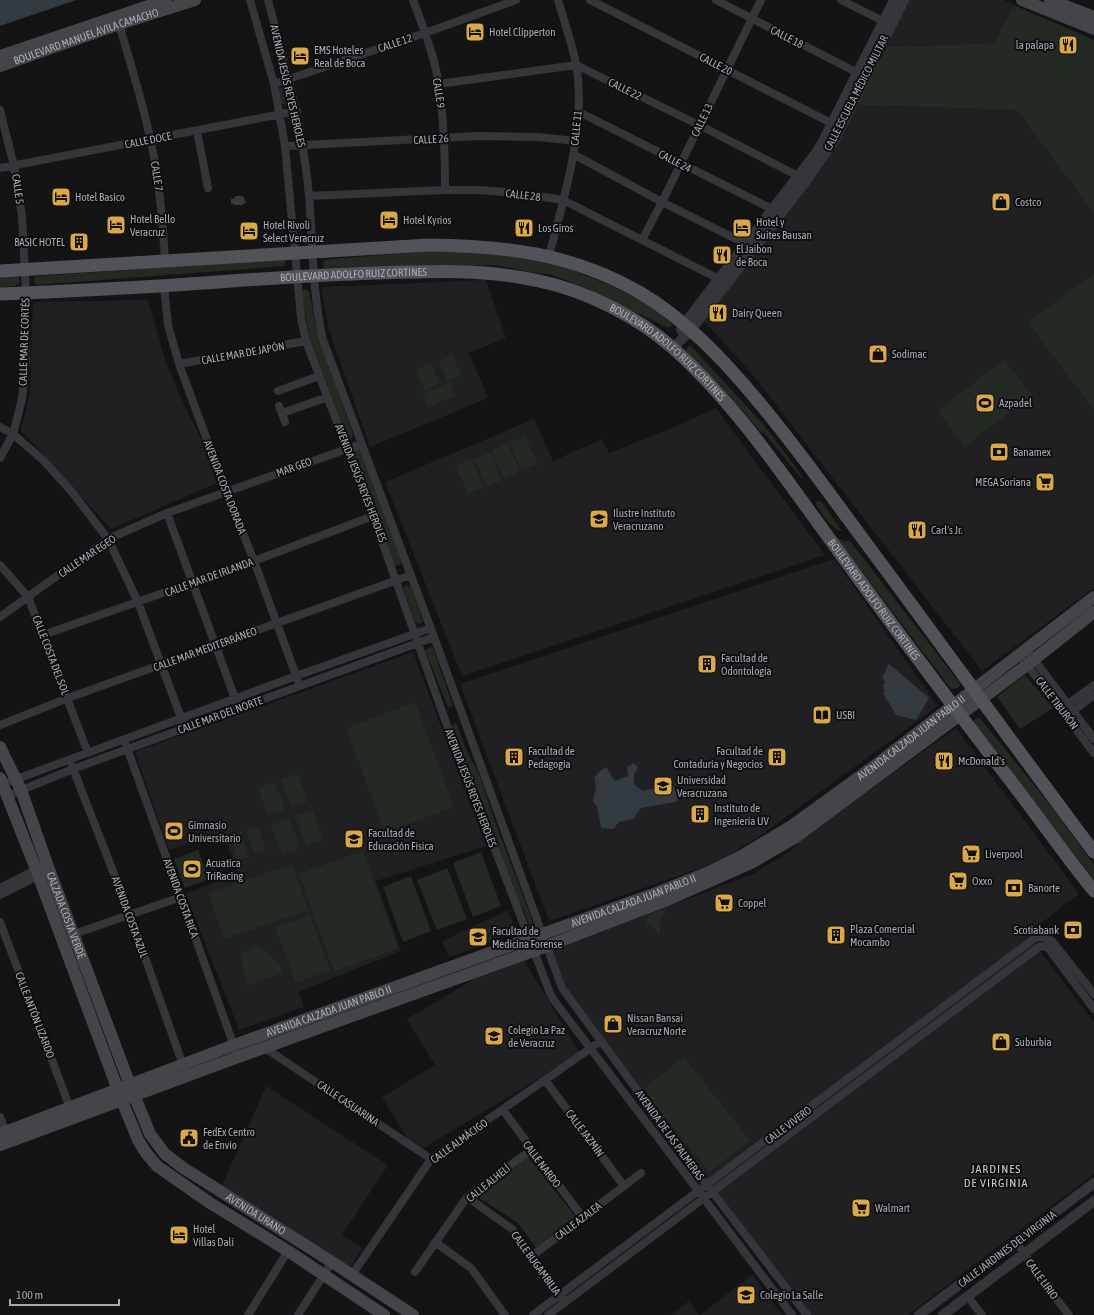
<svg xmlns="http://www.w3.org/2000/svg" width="1094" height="1315" font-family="'Asap Condensed',sans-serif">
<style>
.built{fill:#202022}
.green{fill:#232923}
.water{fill:#333a40}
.pier{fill:#141415}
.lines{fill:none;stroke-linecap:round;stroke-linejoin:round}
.minor{stroke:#35363a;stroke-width:8}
.tertiary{stroke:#35363a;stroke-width:10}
.secondary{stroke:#444549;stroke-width:12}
.primary{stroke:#525358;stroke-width:13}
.labels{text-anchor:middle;stroke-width:4;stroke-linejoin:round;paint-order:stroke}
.poi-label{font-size:11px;fill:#a7abb4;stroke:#0f0f10;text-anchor:start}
.street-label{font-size:11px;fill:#a7abb4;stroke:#0f0f10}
.neighbourhood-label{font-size:12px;letter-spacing:1px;fill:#c8cad0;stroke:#0f0f10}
</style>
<rect width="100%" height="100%" fill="#141415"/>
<path class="built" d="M908,0H1004L1014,5L995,43L885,47Z
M856,105L1017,110L1094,214V274L1027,322L1094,411V588L982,671L753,375L702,319L802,195L836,146Z
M486,280L506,338L469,353L488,398L370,447L329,330L321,287Z
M148,300L165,360L187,411L202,440L217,483L111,529L21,430L30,395L33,302Z
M716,408L825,555L462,676L385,482L534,419L553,461L602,439L609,453L672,428Z
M834,559L938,706L760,836L715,863L549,921L460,684Z
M413,652L486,846L376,881L401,951L299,992L304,1007L239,1030L186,894L238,873L223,833L169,850L135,752Z
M956,728L1079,894L1027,934L1094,1022V1174L908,1315H809L567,995L551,951L753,874L792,850L800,840Z
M508,910L517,932L449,957L442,941Z
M519,952L580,1053L416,1153L382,1097L435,1065L407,1019Z
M266,1086L388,1165L342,1235L362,1248L350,1267L222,1186Z
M752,1275L782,1315H700Z
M689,1301L699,1315H671Z"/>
<path class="green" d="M1014,5L1094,40V214L1017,110L856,105L885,47L994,43Z
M282,87L287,88L290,102L287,106L281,103L279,88Z
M433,251H464L504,254L559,265L610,285L632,296L655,309L671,323L672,326L668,328L586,288L549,274L536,273L495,265L324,268L323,261L331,259Z
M286,259L285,266L36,285L34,281L35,277L40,276Z
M1094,274V411L1027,322Z
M17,275L19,277L20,283L15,286L0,287V276Z
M304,289L309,291L317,332L353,434L352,438H350L347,436L310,340L301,291Z
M690,345L764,425L803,477L801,478L766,435L760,431L718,383L684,352Z
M453,355L461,375L447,381L438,361Z
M1004,360L1032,395L965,446L937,411Z
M431,363L440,384L425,391L416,370Z
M450,382L456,396L428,407L423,394Z
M525,436L538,464L522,471L509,443Z
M507,443L520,471L504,479L492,450Z
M355,449H359L361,451L402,562L400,565L394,566L352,451Z
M490,452L502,480L487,487L474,459Z
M471,459L484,487L468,494L455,466Z
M818,501H821L842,531L837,530L828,522L816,505V502Z
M836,537L844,541H850L958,681L960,685L958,688L951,689Z
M406,585L411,587L423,622L419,624L415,622L403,588Z
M431,647L433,648L453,706L448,707L425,650Z
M1025,675L1053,708L1020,729L997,697Z
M415,702L454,807L385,833L346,728Z
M976,718H980L1054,810L1094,865V880L1020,785L983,735L973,723Z
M456,723L466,749L480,776L495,822L529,911L534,928L530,927L523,908L518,903L476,791L452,725Z
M297,773L308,801L291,807L281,779Z
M274,782L285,809L268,815L258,788Z
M313,810L323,840L306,846L295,816Z
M289,818L300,848L282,855L271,825Z
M258,826L266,851L254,854L246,830Z
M241,832L249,857L237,860L229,836Z
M198,850L209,879L185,888L174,859Z
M363,851L398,948L334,972L299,874Z
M481,852L501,906L473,917L453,863Z
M292,864L308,910L224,939L208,893Z
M447,868L467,919L437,930L417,880Z
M411,876L431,931L403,942L383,887Z
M661,910L667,912L661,915L660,937L650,924L646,927L645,926L649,915Z
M310,915L330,970L296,983L275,927Z
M522,945L524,948L241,1051V1047Z
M257,947C269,951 275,959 282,969L281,973L248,986L240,954Z
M684,1057L750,1140L709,1172L643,1089Z
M528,1157L575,1216L536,1248L518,1223L476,1196Z"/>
<path class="water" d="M0,0H77L0,26Z
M235,196H243L246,203L243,204V205H235L231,203V199L235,198Z
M889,664L929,698L916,720L896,715L883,693L885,690L883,686L885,682L882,678Z
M634,763L638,768L634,774V784L642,791L652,789L663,780L672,785L681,797L675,802L641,808L633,819L619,822L613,829L601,828L597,806L593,802C594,792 598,787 594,778L599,772L606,767L615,781L628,776L627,767Z"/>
<path class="pier" d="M77,0H79L78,2L0,28V26Z"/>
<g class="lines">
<path class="minor" d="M250,0L274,84L285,146L301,318L306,341L373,516L444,717L550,993L553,999L792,1315
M268,0C285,65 303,129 309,195C313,244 312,292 323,340L434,637L562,988L707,1185L807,1315
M413,0C423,27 435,57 439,86C444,120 445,155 445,190
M590,0L837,126
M716,0L858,73
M841,0L889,24
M119,24C133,72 148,120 156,169C161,199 163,230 165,260
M274,84L425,33L516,0
M439,84L576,65L699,125L798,176
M0,110L14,166L22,216L26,293V361L22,399L13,434L0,458
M579,112L772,209
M197,131L208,188
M285,146L478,136L538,137L576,141
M573,154L662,202L750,246
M0,168L297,111
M309,196L445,190H479L518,193L563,200L719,279
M642,240L662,202L761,0
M549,256C564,197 587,126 576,64C572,43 564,21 558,0
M164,286L168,325L179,364L226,491L254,561L298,681
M179,364L306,341
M278,391L319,376
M279,406L285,422
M282,413L328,397
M0,427L13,434L44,461L72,492L108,539L138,602L183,723
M167,513L237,704
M0,565L28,597L88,753
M0,617L108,539L167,513L361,444
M43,635L254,561L373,516
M1026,649L1094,739
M1024,661L1094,753
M1064,707L1094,685
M1069,714L1094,695
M0,725L68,698L411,575
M126,745L238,1057
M72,766L130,915L184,1068
M3,784L296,676L431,628
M7,796L73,769L185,728L434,637
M0,888L39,868
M0,895L42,874
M0,922L70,1108
M74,934L181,897
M265,1048L431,1159
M545,1080L624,1186
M503,1110L583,1218
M0,1117L6,1132
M467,1197L512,1229L562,1299
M435,1242L471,1268L505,1315
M1016,1242L1054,1296L1069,1315
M532,1256L641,1173
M415,1272L467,1197L531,1150
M352,1275L431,1159L601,1041
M968,1297L982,1315
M248,1315L288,1251
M298,1315L332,1262
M533,1315L1035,938L1043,937L1052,941L1094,994
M548,1315L1039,947L1045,946L1049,949L1094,1009"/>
<path class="tertiary" d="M681,330L684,324L815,154L823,141L894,0
M673,348L691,330L804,184L834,141L904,0
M919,1315L1094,1183
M943,1315L1094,1201"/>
<g class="secondary">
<path d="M1022,0L1094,29"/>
<path d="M1050,0L1094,17"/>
<path d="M0,56L166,0"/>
<path id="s1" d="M0,66L119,24L195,0"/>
<path id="s2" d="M0,747L21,790L47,864L130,1085L150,1134L165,1154L182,1167L332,1262L413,1315"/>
<path d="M0,778L36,869L122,1101L138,1140L146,1153L157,1166L210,1203L288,1251L384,1315"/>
<path id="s3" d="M0,1134L234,1045L651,895L709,872L745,854L790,827L877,764L1094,597"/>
<path d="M0,1145L238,1057L547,946L665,901L751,863L796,837L1027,665L1094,612"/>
</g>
<g class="primary">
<path d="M0,271L429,245C505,246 571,253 639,292C685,319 723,359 757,400C794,444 826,489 860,535C939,641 1015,747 1094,852"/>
<path id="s4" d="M0,294C53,292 106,289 159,286C224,282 288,276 353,274C415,272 478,267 539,281C587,291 638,317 674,349C740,408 788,483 840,553C894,628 950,702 1006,775C1036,813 1063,853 1094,891"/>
</g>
</g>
<defs>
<g id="hotel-square" transform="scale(1)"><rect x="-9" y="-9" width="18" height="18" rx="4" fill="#daa847" stroke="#0f0f10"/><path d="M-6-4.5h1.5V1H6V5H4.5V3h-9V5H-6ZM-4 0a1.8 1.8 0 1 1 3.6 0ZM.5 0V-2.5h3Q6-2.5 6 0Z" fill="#111"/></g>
<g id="restaurant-square" transform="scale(1)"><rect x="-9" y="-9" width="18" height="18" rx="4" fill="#daa847" stroke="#0f0f10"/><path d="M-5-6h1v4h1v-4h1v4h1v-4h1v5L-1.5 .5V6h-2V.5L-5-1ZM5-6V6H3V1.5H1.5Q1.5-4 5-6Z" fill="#111"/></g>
<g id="shop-square" transform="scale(1)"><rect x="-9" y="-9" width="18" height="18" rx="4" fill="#daa847" stroke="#0f0f10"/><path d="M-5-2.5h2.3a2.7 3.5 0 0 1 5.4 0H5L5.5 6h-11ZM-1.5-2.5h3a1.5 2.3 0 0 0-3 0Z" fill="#111"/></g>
<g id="building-square" transform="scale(1)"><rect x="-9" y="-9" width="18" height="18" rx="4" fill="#daa847" stroke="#0f0f10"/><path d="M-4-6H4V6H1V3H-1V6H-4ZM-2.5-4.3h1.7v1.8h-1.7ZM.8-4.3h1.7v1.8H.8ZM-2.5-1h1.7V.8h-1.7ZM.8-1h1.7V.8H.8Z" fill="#111"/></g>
<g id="stadium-square" transform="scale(1)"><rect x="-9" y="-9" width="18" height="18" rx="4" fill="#daa847" stroke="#0f0f10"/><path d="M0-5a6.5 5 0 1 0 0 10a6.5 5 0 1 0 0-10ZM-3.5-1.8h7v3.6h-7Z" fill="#111"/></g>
<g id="bank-square" transform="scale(1)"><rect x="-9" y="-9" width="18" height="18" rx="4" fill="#daa847" stroke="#0f0f10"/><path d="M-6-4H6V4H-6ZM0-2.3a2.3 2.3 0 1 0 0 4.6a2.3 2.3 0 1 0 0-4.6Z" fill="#111"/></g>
<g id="supermarket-square" transform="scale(1)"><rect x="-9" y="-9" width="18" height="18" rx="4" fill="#daa847" stroke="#0f0f10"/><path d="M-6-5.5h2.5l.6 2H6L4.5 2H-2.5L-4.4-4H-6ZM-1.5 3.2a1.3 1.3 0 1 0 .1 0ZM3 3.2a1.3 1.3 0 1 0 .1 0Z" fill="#111"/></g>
<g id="school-square" transform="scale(1)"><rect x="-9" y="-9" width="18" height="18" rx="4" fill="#daa847" stroke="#0f0f10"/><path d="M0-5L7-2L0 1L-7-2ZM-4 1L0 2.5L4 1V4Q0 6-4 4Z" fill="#111"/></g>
<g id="library-square" transform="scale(1)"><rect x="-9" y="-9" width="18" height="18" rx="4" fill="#daa847" stroke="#0f0f10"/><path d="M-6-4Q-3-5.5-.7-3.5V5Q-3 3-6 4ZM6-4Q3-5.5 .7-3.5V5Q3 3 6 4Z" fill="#111"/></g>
<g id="university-square" transform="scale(1)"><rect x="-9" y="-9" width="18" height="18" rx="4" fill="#daa847" stroke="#0f0f10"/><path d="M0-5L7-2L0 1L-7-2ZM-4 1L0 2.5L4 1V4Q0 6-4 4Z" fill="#111"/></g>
<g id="civic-square" transform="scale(1)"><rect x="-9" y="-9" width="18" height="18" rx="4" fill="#daa847" stroke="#0f0f10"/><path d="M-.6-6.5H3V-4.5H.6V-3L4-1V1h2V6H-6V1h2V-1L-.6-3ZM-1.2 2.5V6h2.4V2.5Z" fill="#111"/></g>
</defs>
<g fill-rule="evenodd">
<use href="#hotel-square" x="475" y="32"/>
<use href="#restaurant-square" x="1068" y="45"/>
<use href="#hotel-square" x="300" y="56"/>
<use href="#hotel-square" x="61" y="197"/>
<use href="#shop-square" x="1001" y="202"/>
<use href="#hotel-square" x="389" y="220"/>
<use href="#hotel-square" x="116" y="225"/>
<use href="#restaurant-square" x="524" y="228"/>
<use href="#hotel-square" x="742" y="228"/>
<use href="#hotel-square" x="249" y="231"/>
<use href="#building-square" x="79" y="242"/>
<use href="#restaurant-square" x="722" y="255"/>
<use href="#restaurant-square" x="718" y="313"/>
<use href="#shop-square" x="878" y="354"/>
<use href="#stadium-square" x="985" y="403"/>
<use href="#bank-square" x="999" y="452"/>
<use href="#supermarket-square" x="1045" y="482"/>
<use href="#school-square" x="599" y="519"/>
<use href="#restaurant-square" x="917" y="530"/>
<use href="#building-square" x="707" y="664"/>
<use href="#library-square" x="822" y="715"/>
<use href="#building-square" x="514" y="757"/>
<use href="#building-square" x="777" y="757"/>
<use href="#restaurant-square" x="944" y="761"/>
<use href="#university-square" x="663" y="786"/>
<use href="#building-square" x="700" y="814"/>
<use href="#stadium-square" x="174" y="831"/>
<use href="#university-square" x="354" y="839"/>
<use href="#supermarket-square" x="971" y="854"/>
<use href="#stadium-square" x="192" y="869"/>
<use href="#supermarket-square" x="958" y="881"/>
<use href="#bank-square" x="1014" y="888"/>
<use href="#supermarket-square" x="724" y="903"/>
<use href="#bank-square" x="1073" y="930"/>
<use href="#building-square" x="836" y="935"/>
<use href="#university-square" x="478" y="937"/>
<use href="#shop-square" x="613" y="1024"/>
<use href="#school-square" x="494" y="1036"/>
<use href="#shop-square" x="1001" y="1042"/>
<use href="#civic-square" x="189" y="1138"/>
<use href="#supermarket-square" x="861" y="1208"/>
<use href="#hotel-square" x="179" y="1235"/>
<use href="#university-square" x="746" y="1295"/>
</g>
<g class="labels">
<g class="poi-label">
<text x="489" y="36">Hotel Clipperton</text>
<text x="1054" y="49" text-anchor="end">la palapa</text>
<text x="314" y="54">EMS Hoteles<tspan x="314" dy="13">Real de Boca</tspan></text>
<text x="75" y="201">Hotel Basico</text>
<text x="1015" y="206">Costco</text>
<text x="130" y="223">Hotel Bello<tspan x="130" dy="13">Veracruz</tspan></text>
<text x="403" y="224">Hotel Kyrios</text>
<text x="756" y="226">Hotel y<tspan x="756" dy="13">Suites Bausan</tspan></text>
<text x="263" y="229">Hotel Rivoli<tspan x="263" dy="13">Select Veracruz</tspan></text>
<text x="538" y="232">Los Giros</text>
<text x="65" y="246" text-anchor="end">BASIC HOTEL</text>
<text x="736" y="253">El Jaibon<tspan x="736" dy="13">de Boca</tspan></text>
<text x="732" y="317">Dairy Queen</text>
<text x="892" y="358">Sodimac</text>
<text x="999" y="407">Azpadel</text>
<text x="1013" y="456">Banamex</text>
<text x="1031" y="486" text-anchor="end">MEGA Soriana</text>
<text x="613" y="517">Ilustre Instituto<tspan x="613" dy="13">Veracruzano</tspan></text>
<text x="931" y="534">Carl's Jr.</text>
<text x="721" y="662">Facultad de<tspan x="721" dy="13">Odontología</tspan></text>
<text x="836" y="719">USBI</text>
<text x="528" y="755">Facultad de<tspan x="528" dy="13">Pedagogía</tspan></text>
<text x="763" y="755" text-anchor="end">Facultad de<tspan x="763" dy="13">Contaduría y Negocios</tspan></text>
<text x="958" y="765">McDonald's</text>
<text x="677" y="784">Universidad<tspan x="677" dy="13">Veracruzana</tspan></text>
<text x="714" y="812">Instituto de<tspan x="714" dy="13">Ingeniería UV</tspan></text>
<text x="188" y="829">Gimnasio<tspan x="188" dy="13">Universitario</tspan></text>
<text x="368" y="837">Facultad de<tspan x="368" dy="13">Educación Física</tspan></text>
<text x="985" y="858">Liverpool</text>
<text x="206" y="867">Acuatica<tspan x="206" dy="13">TriRacing</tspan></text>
<text x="972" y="885">Oxxo</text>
<text x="1028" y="892">Banorte</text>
<text x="738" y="907">Coppel</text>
<text x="850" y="933">Plaza Comercial<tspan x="850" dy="13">Mocambo</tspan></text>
<text x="1059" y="934" text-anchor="end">Scotiabank</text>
<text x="492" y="935">Facultad de<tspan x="492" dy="13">Medicina Forense</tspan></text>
<text x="627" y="1022">Nissan Bansai<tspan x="627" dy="13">Veracruz Norte</tspan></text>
<text x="508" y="1034">Colegio La Paz<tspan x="508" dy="13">de Veracruz</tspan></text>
<text x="1015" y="1046">Suburbia</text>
<text x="203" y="1136">FedEx Centro<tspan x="203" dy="13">de Envío</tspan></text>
<text x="875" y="1212">Walmart</text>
<text x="193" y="1233">Hotel<tspan x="193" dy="13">Villas Dalí</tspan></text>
<text x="760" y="1299">Colegio La Salle</text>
</g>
<g class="street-label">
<text dy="4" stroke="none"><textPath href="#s1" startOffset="91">BOULEVARD MANUEL ÁVILA CAMACHO</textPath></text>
<text transform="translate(787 37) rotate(27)" y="4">CALLE 18</text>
<text transform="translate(395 43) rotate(-19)" y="4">CALLE 12</text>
<text transform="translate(716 64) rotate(27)" y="4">CALLE 20</text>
<text transform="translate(288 86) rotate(77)" y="4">AVENIDA JESÚS REYES HEROLES</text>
<text transform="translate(625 89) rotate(26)" y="4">CALLE 22</text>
<text transform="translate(439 93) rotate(81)" y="4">CALLE 9</text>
<text transform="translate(856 93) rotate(-63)" y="4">CALLE ESCUELA MÉDICO MILITAR</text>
<text transform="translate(702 120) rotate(-64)" y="4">CALLE 13</text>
<text transform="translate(576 128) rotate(-84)" y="4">CALLE 11</text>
<text transform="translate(431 139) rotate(-3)" y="4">CALLE 26</text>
<text transform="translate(148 140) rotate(-11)" y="4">CALLE DOCE</text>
<text transform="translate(675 161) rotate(27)" y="4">CALLE 24</text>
<text transform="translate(157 176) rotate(81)" y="4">CALLE 7</text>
<text transform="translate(18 189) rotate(82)" y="4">CALLE 5</text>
<text transform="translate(523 195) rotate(7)" y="4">CALLE 28</text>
<text dy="4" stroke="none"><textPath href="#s4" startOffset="354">BOULEVARD ADOLFO RUIZ CORTINES</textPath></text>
<text transform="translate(24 342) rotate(-88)" y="4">CALLE MAR DE CORTÉS</text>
<text transform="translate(243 353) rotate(-10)" y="4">CALLE MAR DE JAPÓN</text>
<text dy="4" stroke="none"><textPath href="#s4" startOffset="690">BOULEVARD ADOLFO RUIZ CORTINES</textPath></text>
<text transform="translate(294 467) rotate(-20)" y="4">MAR GEO</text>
<text transform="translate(361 483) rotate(69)" y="4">AVENIDA JESÚS REYES HEROLES</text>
<text transform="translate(225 487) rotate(69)" y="4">AVENIDA COSTA DORADA</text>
<text transform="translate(87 556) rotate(-34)" y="4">CALLE MAR EGEO</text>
<text transform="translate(209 577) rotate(-20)" y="4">CALLE MAR DE IRLANDA</text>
<text dy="4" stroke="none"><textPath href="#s4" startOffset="1014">BOULEVARD ADOLFO RUIZ CORTINES</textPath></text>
<text transform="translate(205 649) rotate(-20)" y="4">CALLE MAR MEDITERRÁNEO</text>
<text transform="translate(51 655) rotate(69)" y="4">CALLE COSTA DEL SOL</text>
<text transform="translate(1057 703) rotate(53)" y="4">CALLE TIBURÓN</text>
<text transform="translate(220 715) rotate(-20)" y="4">CALLE MAR DEL NORTE</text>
<text dy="4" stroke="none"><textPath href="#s3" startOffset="999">AVENIDA CALZADA JUAN PABLO II</textPath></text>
<text transform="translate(471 788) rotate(69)" y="4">AVENIDA JESÚS REYES HEROLES</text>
<text transform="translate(181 898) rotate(70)" y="4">AVENIDA COSTA RICA</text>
<text dy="4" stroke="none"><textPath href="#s3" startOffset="675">AVENIDA CALZADA JUAN PABLO II</textPath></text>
<text dy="4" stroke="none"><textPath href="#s2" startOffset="181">CALZADA COSTA VERDE</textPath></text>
<text transform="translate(130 917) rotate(70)" y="4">AVENIDA COSTA AZUL</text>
<text dy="4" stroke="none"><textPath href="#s3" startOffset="351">AVENIDA CALZADA JUAN PABLO II</textPath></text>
<text transform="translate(35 1015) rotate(69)" y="4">CALLE ANTÓN LIZARDO</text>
<text transform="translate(348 1103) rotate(34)" y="4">CALLE CASUARINA</text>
<text transform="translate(788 1125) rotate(-37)" y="4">CALLE VIVERO</text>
<text transform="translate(585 1133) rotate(53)" y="4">CALLE JAZMÍN</text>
<text transform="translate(670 1135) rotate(54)" y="4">AVENIDA DE LAS PALMERAS</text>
<text transform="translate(459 1141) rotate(-36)" y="4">CALLE ALMÁCIGO</text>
<text transform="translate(542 1164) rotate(53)" y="4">CALLE NARDO</text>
<text transform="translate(488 1183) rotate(-39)" y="4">CALLE ALHELÍ</text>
<text dy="4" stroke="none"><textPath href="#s2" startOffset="549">AVENIDA URANO</textPath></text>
<text transform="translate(578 1221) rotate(-37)" y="4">CALLE AZALEA</text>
<text transform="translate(1007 1249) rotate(-37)" y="4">CALLE JARDINES DEL VIRGINIA</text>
<text transform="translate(536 1263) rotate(54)" y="4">CALLE BUGAMBILIA</text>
<text transform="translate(1042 1279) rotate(54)" y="4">CALLE LIRIO</text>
</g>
<g class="neighbourhood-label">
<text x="996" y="1173">JARDINES<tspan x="996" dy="14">DE VIRGINIA</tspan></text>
</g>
</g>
<path d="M10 1299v6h109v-6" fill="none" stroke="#a7abb4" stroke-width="2"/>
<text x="16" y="1299" font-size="12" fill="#a7abb4" stroke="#0f0f10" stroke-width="3" paint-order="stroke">100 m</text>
</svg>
